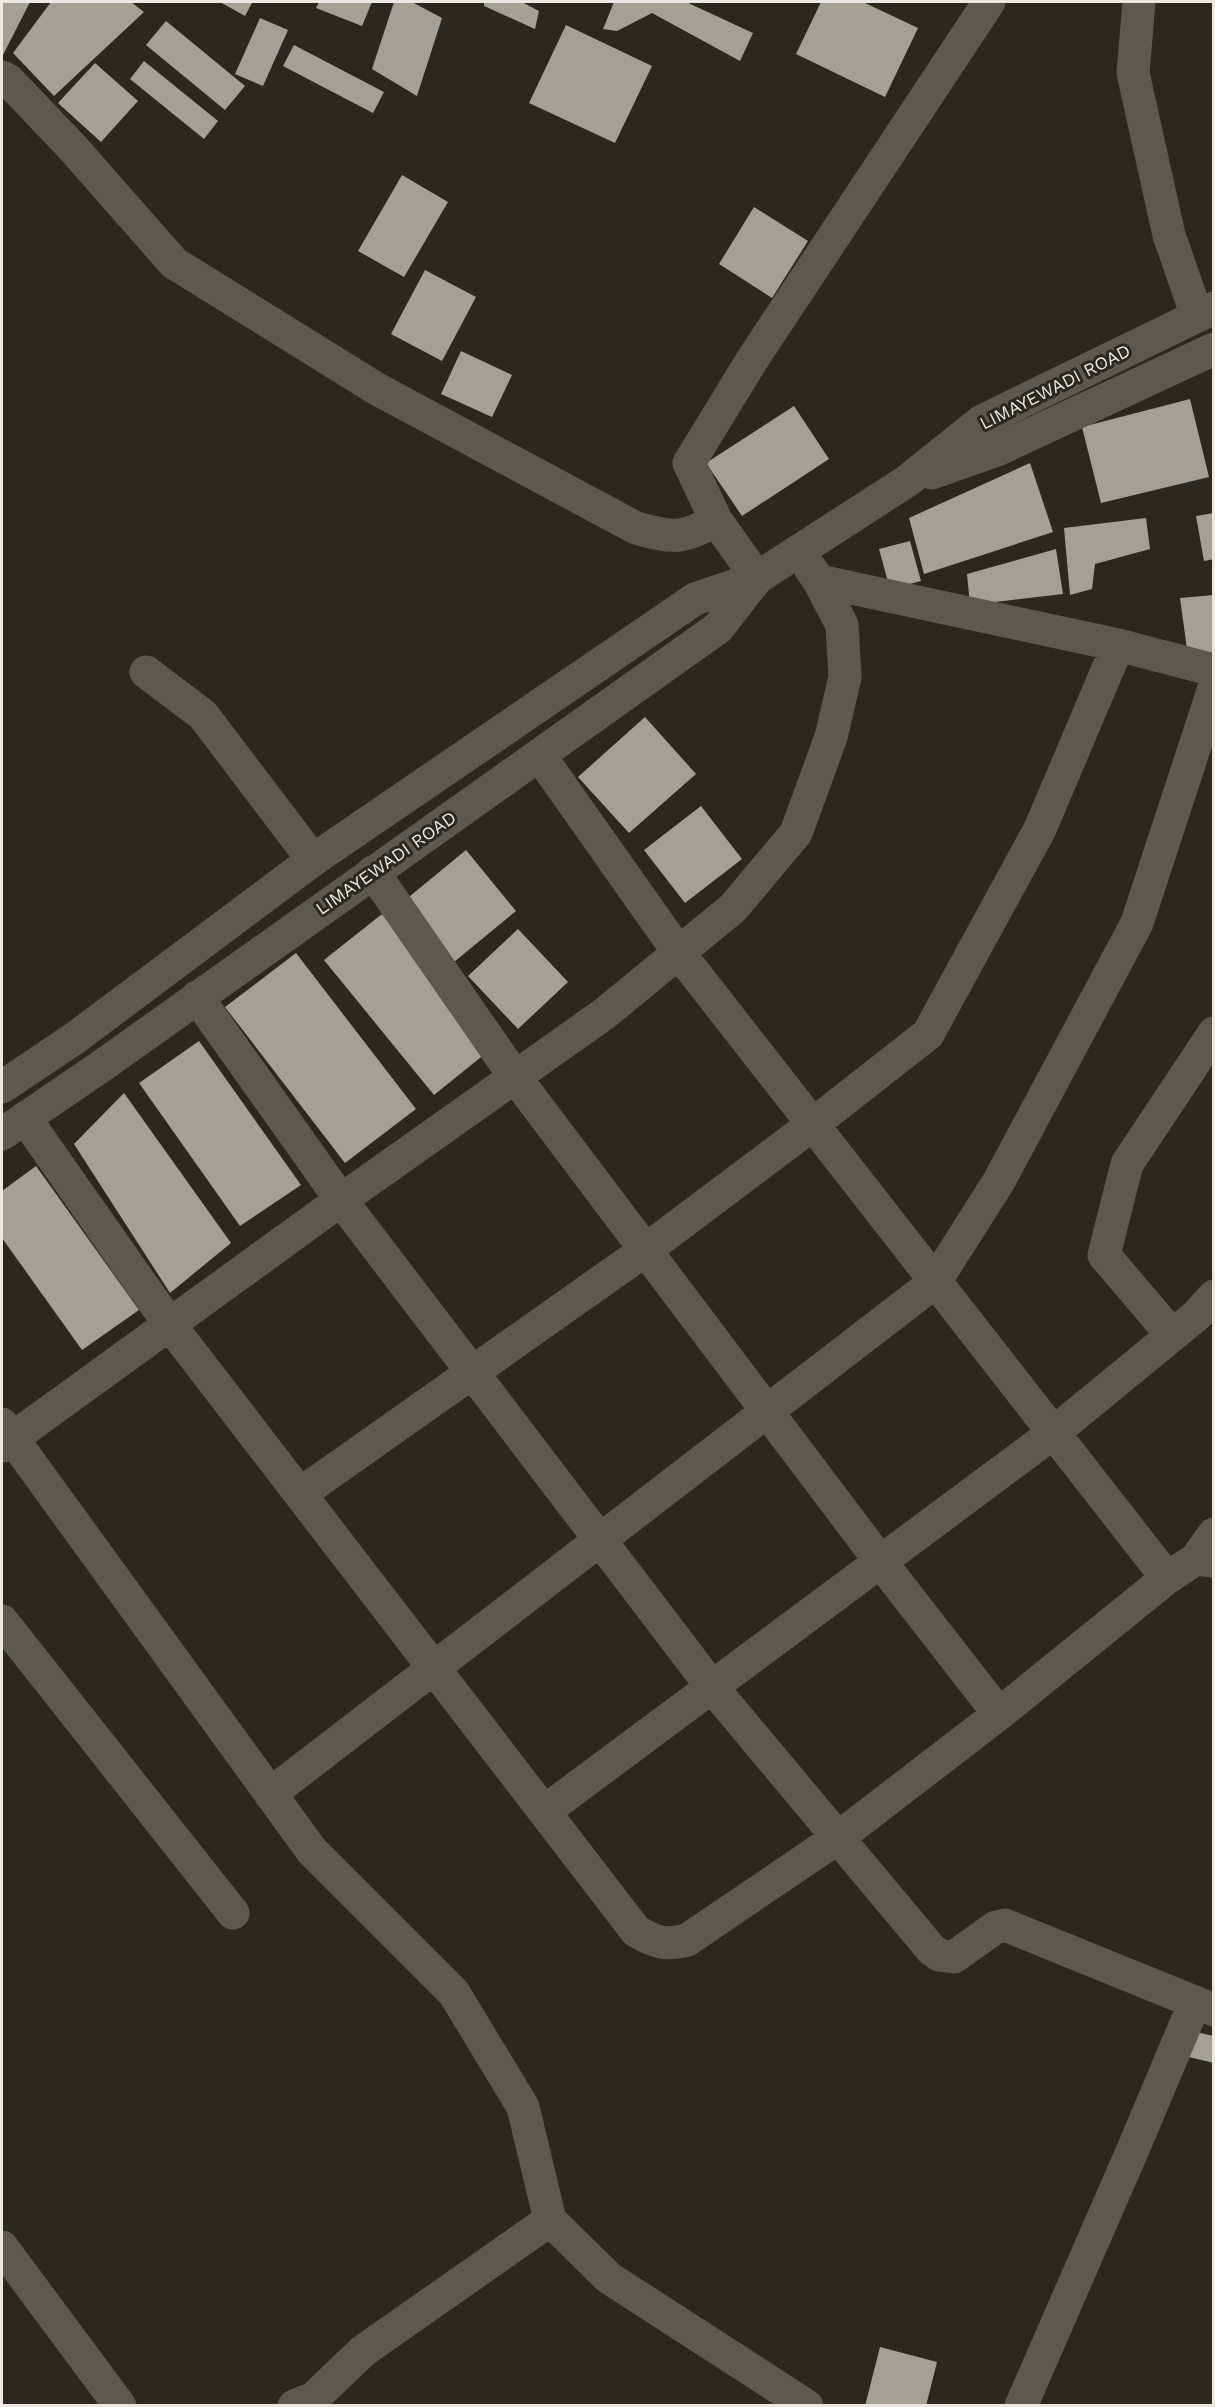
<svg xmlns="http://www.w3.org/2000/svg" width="1215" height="2407" font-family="'Work Sans',sans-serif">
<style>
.building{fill:#a4a096}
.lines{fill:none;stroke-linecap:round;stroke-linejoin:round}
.street{stroke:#5e5950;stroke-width:33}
.secondary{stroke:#5e5950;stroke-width:33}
.labels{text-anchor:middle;stroke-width:6;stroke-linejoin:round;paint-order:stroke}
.street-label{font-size:18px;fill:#ebe8e3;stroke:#2c2820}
</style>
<rect width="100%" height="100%" fill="#2c2820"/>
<path class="building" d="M2,2H30L2,57Z
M51,2H131L144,12L54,96L13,53Z
M220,2H250L252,3L245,16Z
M319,2H372L362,26L316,8Z
M394,2H412L442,18L417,96L372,69Z
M484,2H522L539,11L535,29L484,6Z
M614,2H686L753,33L740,61L652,13L617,31L603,29Z
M821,2H863L918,28L885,97L796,54Z
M260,18L288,30L263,86L235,74Z
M166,21L245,86L225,110L146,45Z
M566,25L652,66L615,143L529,103Z
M294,45L384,92L373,113L283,66Z
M144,61L218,121L204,139L130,79Z
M95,63L138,101L101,142L58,103Z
M402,175L448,202L404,277L358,251Z
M754,207L808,241L772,298L719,264Z
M425,270L476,297L442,361L391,334Z
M461,351L512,375L492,417L441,394Z
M1190,399L1209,477L1101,503L1082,427Z
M794,406L829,459L742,516L706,463Z
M1030,463L1053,532L924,574L909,518Z
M1214,513V559L1204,561L1196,516Z
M1146,518L1150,549L1095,564L1092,589L1070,595L1064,528Z
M910,541L921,581L890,589L879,549Z
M1056,549L1063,594L970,605L967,574Z
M1214,595V660L1189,664L1180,598Z
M645,717L696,774L629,833L578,777Z
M701,806L742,859L685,903L644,850Z
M466,850L516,911L454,962L404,901Z
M382,914L491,1049L434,1095L324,960Z
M518,929L568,982L518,1029L468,976Z
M296,953L416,1109L345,1163L225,1007Z
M199,1041L301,1185L240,1226L139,1083Z
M124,1093L231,1243L170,1293L74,1144Z
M36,1166L139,1310L82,1350L2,1238V1191Z
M1195,2032L1214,2036V2063L1189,2057Z
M880,2347L937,2362L926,2406H865Z"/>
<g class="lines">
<path class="street" d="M1139,2L1133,73L1169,235L1197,316
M2,77L8,80L72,147L174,263L377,389L636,528C672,538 683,540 716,520
M810,568L819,581L1118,645L1214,670
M757,578L716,520L689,463L752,360L989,2
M146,672L203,715L313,860
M540,756L679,953L1167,1578
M373,872L515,1077L880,1561L999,1714
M197,997L341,1200L712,1687L931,1949L939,1955L954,1957L996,1927L1005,1925L1214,2010
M25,1118L170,1325L636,1931C655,1942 665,1946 687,1940L839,1837L999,1714L1167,1578L1196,1559L1214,1561
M1172,1335L1104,1255L1127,1164L1214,1033
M2,1424L312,1851L454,1993L523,2107L550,2220L609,2278L807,2406
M2,1446L341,1200L604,1014L733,908L796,833L831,737L845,677L842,625L819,581
M300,1494L647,1249L812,1125L928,1034L1040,829L1118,645
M1196,1559L1214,1534
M2,1621L233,1913
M270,1794L935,1282L999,1181L1137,923L1214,688
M545,1811L1052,1434L1197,1315L1214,1296
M2,2247L120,2406
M294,2406L314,2398L363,2351L550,2220
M1021,2406L1134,2147L1195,2002"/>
<path class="secondary" d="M932,473L997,450L1214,349
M2,1087L75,1038L313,860L695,599L757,578L907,481L982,421L1214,308
M2,1134L103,1065L718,628L757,578"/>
</g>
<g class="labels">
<g class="street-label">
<text transform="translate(1055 387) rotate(-27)" y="6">LIMAYEWADI ROAD</text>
<text transform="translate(386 863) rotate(-35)" y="6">LIMAYEWADI ROAD</text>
</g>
</g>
<rect width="1215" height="2407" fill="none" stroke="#ebe8e3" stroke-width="6"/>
</svg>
